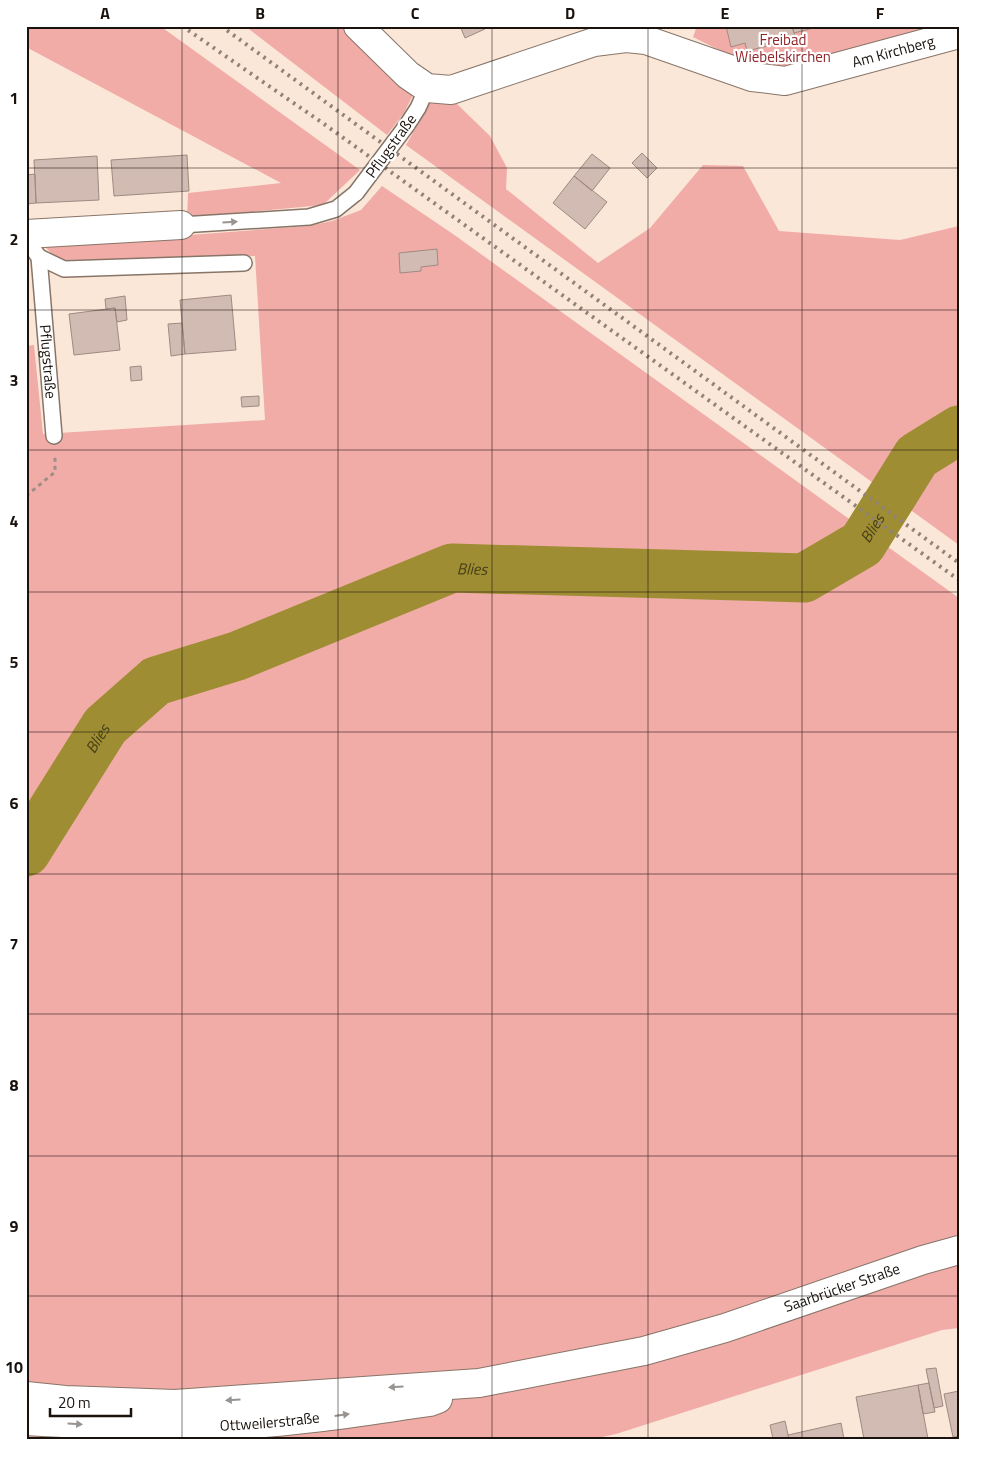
<svg xmlns="http://www.w3.org/2000/svg" width="985" height="1465" font-family="'Titillium Web',sans-serif">
<style>
.green{fill:#f1aca7}
.lines{fill:none;stroke-linecap:round;stroke-linejoin:round}
.river{stroke:#9e8d32;stroke-width:49}
.building{fill:#d2bbb2;stroke:#a08a81}
.service-casing{stroke:#877568;stroke-width:18}
.minor-casing{stroke:#877568;stroke-width:30}
.secondary-casing{stroke:#877568;stroke-width:30}
.path{stroke:#9d8f84;stroke-width:3;stroke-dasharray:4 4;stroke-linecap:butt}
.service{stroke:#fff;stroke-width:15}
.minor{stroke:#fff;stroke-width:28}
.secondary{stroke:#fff;stroke-width:28}
.rail{stroke:#908278;stroke-width:4;stroke-dasharray:2.5 5;stroke-linecap:butt}
.service-bridge-casing{stroke:#877568;stroke-width:18;stroke-linecap:butt}
.service-bridge{stroke:#fff;stroke-width:15}
.oneway{fill:#989492}
.grid{fill:none;stroke:#19120d;stroke-width:1;stroke-opacity:0.55}
.labels{text-anchor:middle;stroke-width:4.5;stroke-linejoin:round;paint-order:stroke}
.park-label{font-size:15px;fill:#8f2529;stroke:#fff}
.street-label{font-size:15px;fill:#19120d;stroke:#fff}
.water-label{font-size:16px;font-style:italic;fill:#48401a;stroke:#fff}
.neatline{fill:none;stroke:#19120d;stroke-width:2}
.grid-label{font-size:16px;text-anchor:middle;font-weight:bold;fill:#19120d}
</style>
<rect width="100%" height="100%" fill="#fbe7d8"/>
<path class="green" d="M26,26H160L360,170L323,205L187,218L188,193L281,183L26,47Z
M245,26H342L413,95L404,113L387,135Z
M697,26H959L785,73L751,66L693,37Z
M430,103L457,104L490,136L507,168L506,189L598,263L650,228L703,165L743,166L779,231L900,240L959,226V545L406,145Z
M382,186L453,234L959,598V1328L942,1330L616,1434L593,1439H26V346L34,345L43,434L265,420L255,256L177,259L58,260L44,246L308,226L332,221L361,210Z"/>
<g class="lines">
<path class="river" id="s1" d="M26,852L105,726L156,681L237,656L452,568L804,578L862,544L917,456L959,430"/>
</g>
<path class="building" d="M460,26H484L485,29L465,38Z
M726,26H792L796,39L747,51L745,43L731,47Z
M792,26H821L794,33Z
M642,153L657,168L647,178L632,163Z
M592,154L610,168L592,191L574,176Z
M187,155L189,191L114,196L111,160Z
M97,156L99,200L36,203L34,160Z
M35,174L36,203L26,204V175Z
M574,176L607,202L585,229L553,203Z
M437,249L438,265L421,267V271L400,273L399,253Z
M231,295L236,350L185,354L180,300Z
M125,296L127,320L117,322L115,308L106,309L105,299Z
M115,308L120,350L74,355L69,314Z
M182,323L185,354L171,356L168,324Z
M141,366L142,380L131,381L130,367Z
M259,396V406L242,407L241,397Z
M936,1368L943,1406L934,1408L926,1369Z
M929,1383L935,1412L923,1414L918,1385Z
M918,1385L928,1439H864L856,1397Z
M959,1391V1436L953,1437L944,1394Z
M785,1421L789,1439H773L770,1425Z
M841,1423L844,1439H789L788,1435Z"/>
<g class="lines">
<g class="service-casing">
<g id="service">
<path d="M407,125L418,108L427,88"/>
<path d="M181,225L309,217L336,209L356,193"/>
<path d="M26,240L39,257L64,269L244,263"/>
<path id="s2" d="M39,257L54,436"/>
</g>
</g>
<g class="minor-casing">
<g id="minor">
<path id="s3" d="M358,26L408,75L427,88L451,90L594,42L626,38L646,40L752,77L785,81L959,34"/>
<path d="M26,234L181,225"/>
</g>
</g>
<g class="secondary-casing">
<g id="secondary">
<path id="s4" d="M26,1396L65,1400L175,1404L479,1383L644,1351L725,1328L923,1260L959,1250"/>
<path id="s5" d="M26,1421C95,1425 165,1429 235,1425C300,1422 365,1411 430,1402L438,1399"/>
</g>
</g>
<path class="path" d="M26,496L55,472V455"/>
<use href="#service" class="service"/>
<use href="#minor" class="minor"/>
<use href="#secondary" class="secondary"/>
<path class="rail" d="M182,26L324,124L959,580
M221,26L959,563"/>
<g class="service-bridge-casing">
<path id="service-bridge" d="M356,193L407,125"/>
</g>
<use href="#service-bridge" class="service-bridge"/>
</g>
<defs><path id="oneway-solid" d="M-6-.8H1V-3.2L6.5 0L1 3.2V.8H-6Z" transform="scale(1.25)"/></defs>
<g class="oneway">
<use href="#oneway-solid" transform="translate(230 222) rotate(-4)"/>
<use href="#oneway-solid" transform="translate(396 1387) rotate(176)"/>
<use href="#oneway-solid" transform="translate(233 1400) rotate(176)"/>
<use href="#oneway-solid" transform="translate(342 1415) rotate(-8)"/>
<use href="#oneway-solid" transform="translate(75 1424) rotate(4)"/>
</g>
<path class="grid" d="M182,26V1439M338,26V1439M492,26V1439M648,26V1439M802,26V1439M26,168H959M26,310H959M26,450H959M26,592H959M26,732H959M26,874H959M26,1014H959M26,1156H959M26,1296H959"/>
<g class="labels">
<g class="park-label">
<text x="783" y="45">Freibad<tspan x="783" dy="17">Wiebelskirchen</tspan></text>
</g>
<g class="street-label">
<text dy="5" stroke="none"><textPath href="#s3" startOffset="578">Am Kirchberg</textPath></text>
<text transform="translate(391 146) rotate(-54)" y="5">Pflugstraße</text>
<text dy="5" stroke="none"><textPath href="#s2" startOffset="105">Pflugstraße</textPath></text>
<text dy="5" stroke="none"><textPath href="#s4" startOffset="830">Saarbrücker Straße</textPath></text>
<text dy="5" stroke="none"><textPath href="#s5" startOffset="244">Ottweilerstraße</textPath></text>
</g>
<g class="water-label">
<text dy="6" stroke="none"><textPath href="#s1" startOffset="972">Blies</textPath></text>
<text dy="6" stroke="none"><textPath href="#s1" startOffset="554">Blies</textPath></text>
<text dy="6" stroke="none"><textPath href="#s1" startOffset="134">Blies</textPath></text>
</g>
</g>
<rect width="985" height="1465" fill="none" stroke="#ffffff" stroke-width="55"/>
<path d="M50 1408v8h81v-8" fill="none" stroke="#19120d" stroke-width="2.5"/>
<text x="58" y="1408" font-size="15" fill="#19120d" stroke="#ffffff" stroke-width="4" paint-order="stroke">20 m</text>
<rect x="28" y="28" width="930" height="1410" class="neatline"/>
<g class="grid-label">
<text x="105" y="19">A</text>
<text x="260" y="19">B</text>
<text x="415" y="19">C</text>
<text x="570" y="19">D</text>
<text x="725" y="19">E</text>
<text x="880" y="19">F</text>
<text x="14" y="104">1</text>
<text x="14" y="245">2</text>
<text x="14" y="386">3</text>
<text x="14" y="527">4</text>
<text x="14" y="668">5</text>
<text x="14" y="809">6</text>
<text x="14" y="950">7</text>
<text x="14" y="1091">8</text>
<text x="14" y="1232">9</text>
<text x="14" y="1373">10</text>
</g>
</svg>
